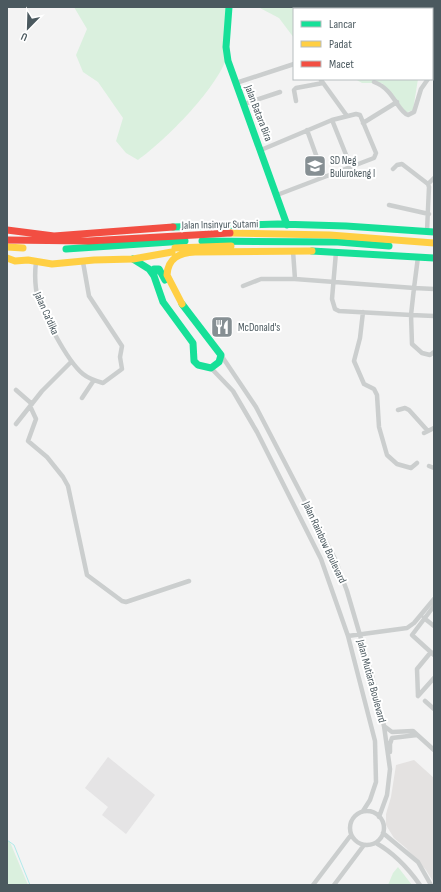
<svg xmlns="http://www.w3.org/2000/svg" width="441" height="892" font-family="'Sofia Sans Condensed',sans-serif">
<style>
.commercial{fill:#e4e2e1}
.education{fill:#e5e4e5}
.green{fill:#daf0de}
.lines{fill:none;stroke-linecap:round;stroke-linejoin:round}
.stream{stroke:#b1ebeb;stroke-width:1}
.street{stroke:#cbcece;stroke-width:4.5}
.fast{stroke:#16e098;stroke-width:7}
.slow{stroke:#ffcf43;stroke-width:7}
.jam{stroke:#f24e42;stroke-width:7}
.labels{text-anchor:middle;stroke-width:4;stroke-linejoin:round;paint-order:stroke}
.street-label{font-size:11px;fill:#4b595f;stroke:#fff}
.poi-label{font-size:11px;fill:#4b595f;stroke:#fff;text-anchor:start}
</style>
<rect width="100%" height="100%" fill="#f3f3f3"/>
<path class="commercial" d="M414,760L434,778V883L426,870L406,848L394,838L386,825V814L391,797L396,765Z"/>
<path class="education" d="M108,757L155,795L126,834L102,815L108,807L85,788Z"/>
<path class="green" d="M74,7H230C229,22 231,39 228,53C221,85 165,141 138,160L126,153L116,141L123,118L98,82L83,72L76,55L87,29Z
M258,7H434V53L432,57V9H294V38L279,18Z
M355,79H418L413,110L405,113L382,83H362Z
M7,840L10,842L28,885H7Z
M398,867L412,885H388L393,873Z"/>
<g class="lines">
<path class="stream" d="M7,840L14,845L30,885"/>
<path class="street" d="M432,74L434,71
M321,80L347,116
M374,82C394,89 397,111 408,115L414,112L421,89L428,79
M236,83L294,64
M296,101L294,90L296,88L323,83
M244,104L280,92
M332,120L351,167
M363,123L397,102
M307,130L324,177
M261,150L332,120L356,114L360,115L376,153L374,158L277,195
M393,169L397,165L402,164L428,184L429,187L427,231
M428,184L434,178
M389,205L429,214
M293,251L295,279
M336,252L332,299L335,309L339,311L411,315L414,288L434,289
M36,262C35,270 35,281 36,289C40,310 67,361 83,374C89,379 96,381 103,383L122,369L120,357L122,346L89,296L83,262
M243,286L261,279H295L414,288L418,257
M363,312L360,338L354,361L364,384L374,389L377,395L379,427L387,455L397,464L411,468L417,463
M434,316L411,315L412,344L422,353L430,355L434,352
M221,355L256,407L335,559L347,591L372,676L384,726L390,769L387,795L379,817
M211,368L233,391L257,432L321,559L348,636L375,741L376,782L370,800L363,811
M16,390L32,404
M82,398L94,380
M30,406L36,419L28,441L47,457L63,477L68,486L87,575L122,601L126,602L189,581
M398,410L405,408L409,410L427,430
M16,424L42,391L71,362
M424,433L434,428
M429,466L434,468
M434,606L412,635L434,655
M424,618L434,626
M348,636L407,628L414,623L434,599
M418,696L417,669L431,652
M418,696L434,678
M425,701L434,709
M384,726L392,732L413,731L434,750
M390,752V744L392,738L417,735
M350 828a17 17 0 1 1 34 0a17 17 0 1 1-34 0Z
M383,833L418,862L431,885
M376,843C394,853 408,868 420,885
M313,885L351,835
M334,885L364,845"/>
<path class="fast" d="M229,7L226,47L228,61L287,225
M173,227L278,224L346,226L434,232
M202,241L338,242L389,246
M66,249L185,241
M312,251L434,258
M133,259L149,269L154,276L163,302L193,343L194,361L198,365L211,368L219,362L221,355L182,304
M154,276V269H159L165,280"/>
<path class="slow" d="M230,233L330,235L434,243
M7,247L23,248
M175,248L231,246
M7,258L15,261L28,260L52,264L94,260L133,259L172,252
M182,304L167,275C168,258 179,253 195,252L312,251"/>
<path class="jam" d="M7,230L54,236L173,227
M7,240L88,241L230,233"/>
</g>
<defs>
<g id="school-square" transform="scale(1.15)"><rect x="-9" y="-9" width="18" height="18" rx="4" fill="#868f93" stroke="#fff"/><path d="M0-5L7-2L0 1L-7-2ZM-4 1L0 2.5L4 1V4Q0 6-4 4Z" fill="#fff"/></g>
<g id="restaurant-square" transform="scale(1.15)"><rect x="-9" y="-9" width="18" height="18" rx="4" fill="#868f93" stroke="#fff"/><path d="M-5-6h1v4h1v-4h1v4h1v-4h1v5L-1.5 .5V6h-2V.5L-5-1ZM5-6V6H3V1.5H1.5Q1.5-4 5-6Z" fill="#fff"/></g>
</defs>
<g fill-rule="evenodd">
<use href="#school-square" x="315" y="166"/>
<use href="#restaurant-square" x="222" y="327"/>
</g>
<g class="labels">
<g class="street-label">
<text transform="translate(259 113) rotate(69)" y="4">Jalan Batara Bira</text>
<text transform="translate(220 224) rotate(-1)" y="4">Jalan Insinyur Sutami</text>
<text transform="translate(47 313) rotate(66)" y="4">Jalan Ca'dika</text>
<text transform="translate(325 542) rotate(65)" y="4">Jalan Rainbow Boulevard</text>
<text transform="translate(372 681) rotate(75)" y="4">Jalan Mutiara Boulevard</text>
</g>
<g class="poi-label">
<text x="330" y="164">SD Neg<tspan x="330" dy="13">Bulurokeng I</tspan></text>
<text x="238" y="331">McDonald's</text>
</g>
</g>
<rect width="441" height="892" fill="none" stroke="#4b595f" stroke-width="16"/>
<rect x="293" y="8" width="140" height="72" fill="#ffffff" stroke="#b7bdbf"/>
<rect x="301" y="21" width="20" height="6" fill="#16e098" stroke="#b7bdbf"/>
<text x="329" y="28" font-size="12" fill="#4b595f">Lancar</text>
<rect x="301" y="41" width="20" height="6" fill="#ffcf43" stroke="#b7bdbf"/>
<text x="329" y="48" font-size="12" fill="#4b595f">Padat</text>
<rect x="301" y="61" width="20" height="6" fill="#f24e42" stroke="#b7bdbf"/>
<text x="329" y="68" font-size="12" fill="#4b595f">Macet</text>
<g transform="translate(28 28) rotate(203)" stroke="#ffffff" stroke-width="3" paint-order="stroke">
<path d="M0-3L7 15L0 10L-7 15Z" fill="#4b595f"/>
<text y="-6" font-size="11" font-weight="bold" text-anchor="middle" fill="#4b595f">U</text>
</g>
</svg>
